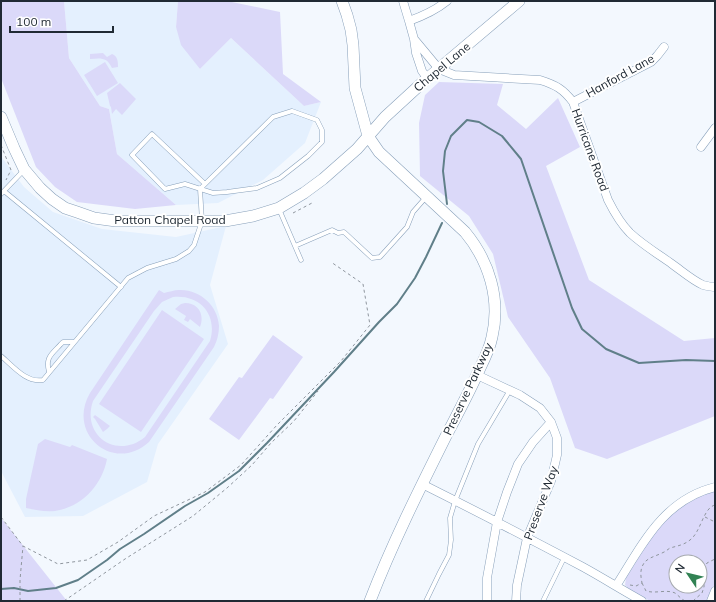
<svg xmlns="http://www.w3.org/2000/svg" width="716" height="602" font-family="Mulish,sans-serif">
<style>
.built{fill:#e4f0fe}
.green{fill:#dbd9f9;fill-rule:evenodd}
.lines{fill:none;stroke-linecap:round;stroke-linejoin:round}
.stream{stroke:#607f89;stroke-width:2}
.lane-casing{stroke:#88a0ba;stroke-width:5}
.street-casing{stroke:#88a0ba;stroke-width:9}
.secondary-casing{stroke:#88a0ba;stroke-width:12}
.path{stroke:#8f969e;stroke-width:1;stroke-dasharray:3 3;stroke-linecap:butt}
.lane{stroke:#fff;stroke-width:4}
.street{stroke:#fff;stroke-width:8}
.secondary{stroke:#fff;stroke-width:11}
.labels{text-anchor:middle;stroke-width:4;stroke-linejoin:round;paint-order:stroke}
.street-label{font-size:12px;fill:#202a34;stroke:#fff}
</style>
<rect width="100%" height="100%" fill="#f3f8fe"/>
<path class="built" d="M64,1H178L176,27L200,69L231,38L304,106L321,102L305,143L263,180L218,203L176,205L117,154L109,109L100,106L69,58Z
M1,155L3,159L24,187L53,212L102,229L176,237L226,226L210,285L228,344L158,444L147,482L83,516L25,517L1,471Z"/>
<path class="green" d="M1,1H64L69,58L100,106L109,109L117,154L176,205L135,209L77,202L55,187L36,167L1,78Z
M178,1H227L280,12L283,74L321,102L304,106L231,38L200,69L181,45L176,27Z
M103,53L107,57L112,54C118,56 118,62 118,67L112,68C107,57 101,58 90,59V54Z
M105,62L118,83L97,96L84,75Z
M439,82L503,84L497,105L526,129L558,98L580,147L546,166L589,280L684,341L715,338V416L607,459L575,448L550,378L508,317L493,254L469,216L420,176L419,123L425,95Z
M120,83L136,99L122,115L116,109L112,114L111,107L110,106L107,93Z
M159,290L164,293C169,292 174,290 179,290C200,289 218,306 219,326C219,334 217,341 214,347L149,442C114,474 66,434 90,393ZM173,297C200,294 218,315 210,341L145,437C117,460 81,436 93,401L154,311L162,302Z
M185,303C198,303 205,314 200,327L190,319L188,322L184,320L186,316L175,309L181,304Z
M162,310L204,339L141,432L99,404Z
M273,335L303,357L273,399L270,398L239,440L209,419L239,377L242,378Z
M95,415L110,426L107,429L103,432L95,419L93,417Z
M45,439L70,447L72,445L107,459C102,485 82,507 55,511C45,512 36,510 26,508V499L38,444Z
M715,490V583L707,601H650L631,591L625,585L626,578C644,550 661,515 692,500C700,496 707,493 715,490ZM676,562H700V586H676Z
M1,516L2,519L67,601H1Z"/>
<g class="lines">
<path class="stream" d="M447,204L443,171L445,151L451,136L467,120L479,122L502,136L521,159L572,308L582,329L606,349L639,363L686,360L715,361
M1,589L14,588L28,591L56,588L78,580L107,560L120,549L144,534L185,506L208,493L239,471L267,443L334,372L379,322L397,304L415,278L426,257L442,223"/>
<g class="lane-casing">
<path id="lane" d="M200,189L273,117L292,111L317,120L322,130V142L308,156L280,178L257,188L227,192L213,193L185,184L165,189L132,155L152,134L205,184
M4,191L121,287
M1,194L24,170
M279,209L301,260
M295,246L332,230L338,233L344,232L372,258L380,257L407,227L413,212L427,196
M1,356C13,366 26,383 43,380L128,278L147,268L176,259L189,251L194,245L202,221L200,189
M49,372C45,357 52,354 61,344L63,342H74
M426,601L439,574L449,555L451,540L450,518L455,501L478,444L510,390
M543,601L564,558"/>
</g>
<g class="street-casing">
<path id="street" d="M403,1L409,21C423,16 436,10 447,1
M409,21L414,39L416,53L422,71L427,78
M414,39L439,69L454,75L540,80C556,85 563,89 573,102L608,200C614,212 621,224 630,233C643,245 658,254 672,264C682,271 692,280 703,285C707,286 711,287 715,287
M573,102L651,62L657,56L664,47
M701,147L715,128
M477,375L520,395L540,408L551,422L557,438V455L551,481L527,538L517,585L516,601
M422,484C476,511 530,539 583,567C603,578 622,590 642,601
M616,586C642,545 663,500 715,487
M487,601V578L497,522L507,492L518,464L533,442L551,422
M711,601L715,591"/>
</g>
<g class="secondary-casing">
<path id="secondary" d="M342,1L347,15L351,30L353,45L355,88L368,136L379,152L465,232C489,261 501,299 492,337C490,347 485,358 480,368C470,391 458,413 446,436C419,490 392,544 370,601
M1,117L14,148L24,169L40,188L52,199L65,208L77,212L94,218L116,221H225L253,216L279,208L304,193L323,179L357,149L385,117L422,83L519,1"/>
</g>
<path class="path" d="M1,145L11,170L6,180
M293,213L312,203
M1,517L23,546L58,564L87,560L118,542L154,516L205,492L241,465L277,425L341,361L370,325L363,284L331,262
M705,517L715,522
M642,583L646,591C656,594 666,589 675,593C678,595 681,599 685,601
M630,585L636,586L642,583C641,578 640,572 642,567C645,558 654,557 662,553C665,552 667,550 670,548C677,546 684,545 690,540C701,532 703,508 715,505
M20,601V580L23,546
M64,601L125,559L193,516L227,488L252,465L271,443L294,421L318,391L315,389
M693,601L702,593L704,587V568L707,563L715,559"/>
<use href="#lane" class="lane"/>
<use href="#street" class="street"/>
<use href="#secondary" class="secondary"/>
</g>
<g class="labels">
<g class="street-label">
<text transform="translate(442 67) rotate(-40)" y="4">Chapel Lane</text>
<text transform="translate(620 76) rotate(-29)" y="4">Hanford Lane</text>
<text transform="translate(590 150) rotate(70)" y="4">Hurricane Road</text>
<text x="170" y="224">Patton Chapel Road</text>
<text transform="translate(468 389) rotate(-65)" y="4">Preserve Parkway</text>
<text transform="translate(541 503) rotate(-70)" y="4">Preserve Way</text>
</g>
</g>
<rect width="716" height="602" fill="none" stroke="#202a34" stroke-width="4"/>
<g transform="translate(688 574) rotate(305)"><circle r="19" fill="#ffffff" stroke="#a6aaae"/>
<path d="M0-3L7 15L0 10L-7 15Z" fill="#318253"/>
<text y="-6" font-size="11" font-weight="bold" text-anchor="middle" fill="#202a34">N</text>
</g>
<path d="M10 26v6h103v-6" fill="none" stroke="#202a34" stroke-width="2"/>
<text x="16" y="26" font-size="12" fill="#202a34" stroke="#ffffff" stroke-width="3" paint-order="stroke">100 m</text>
</svg>
